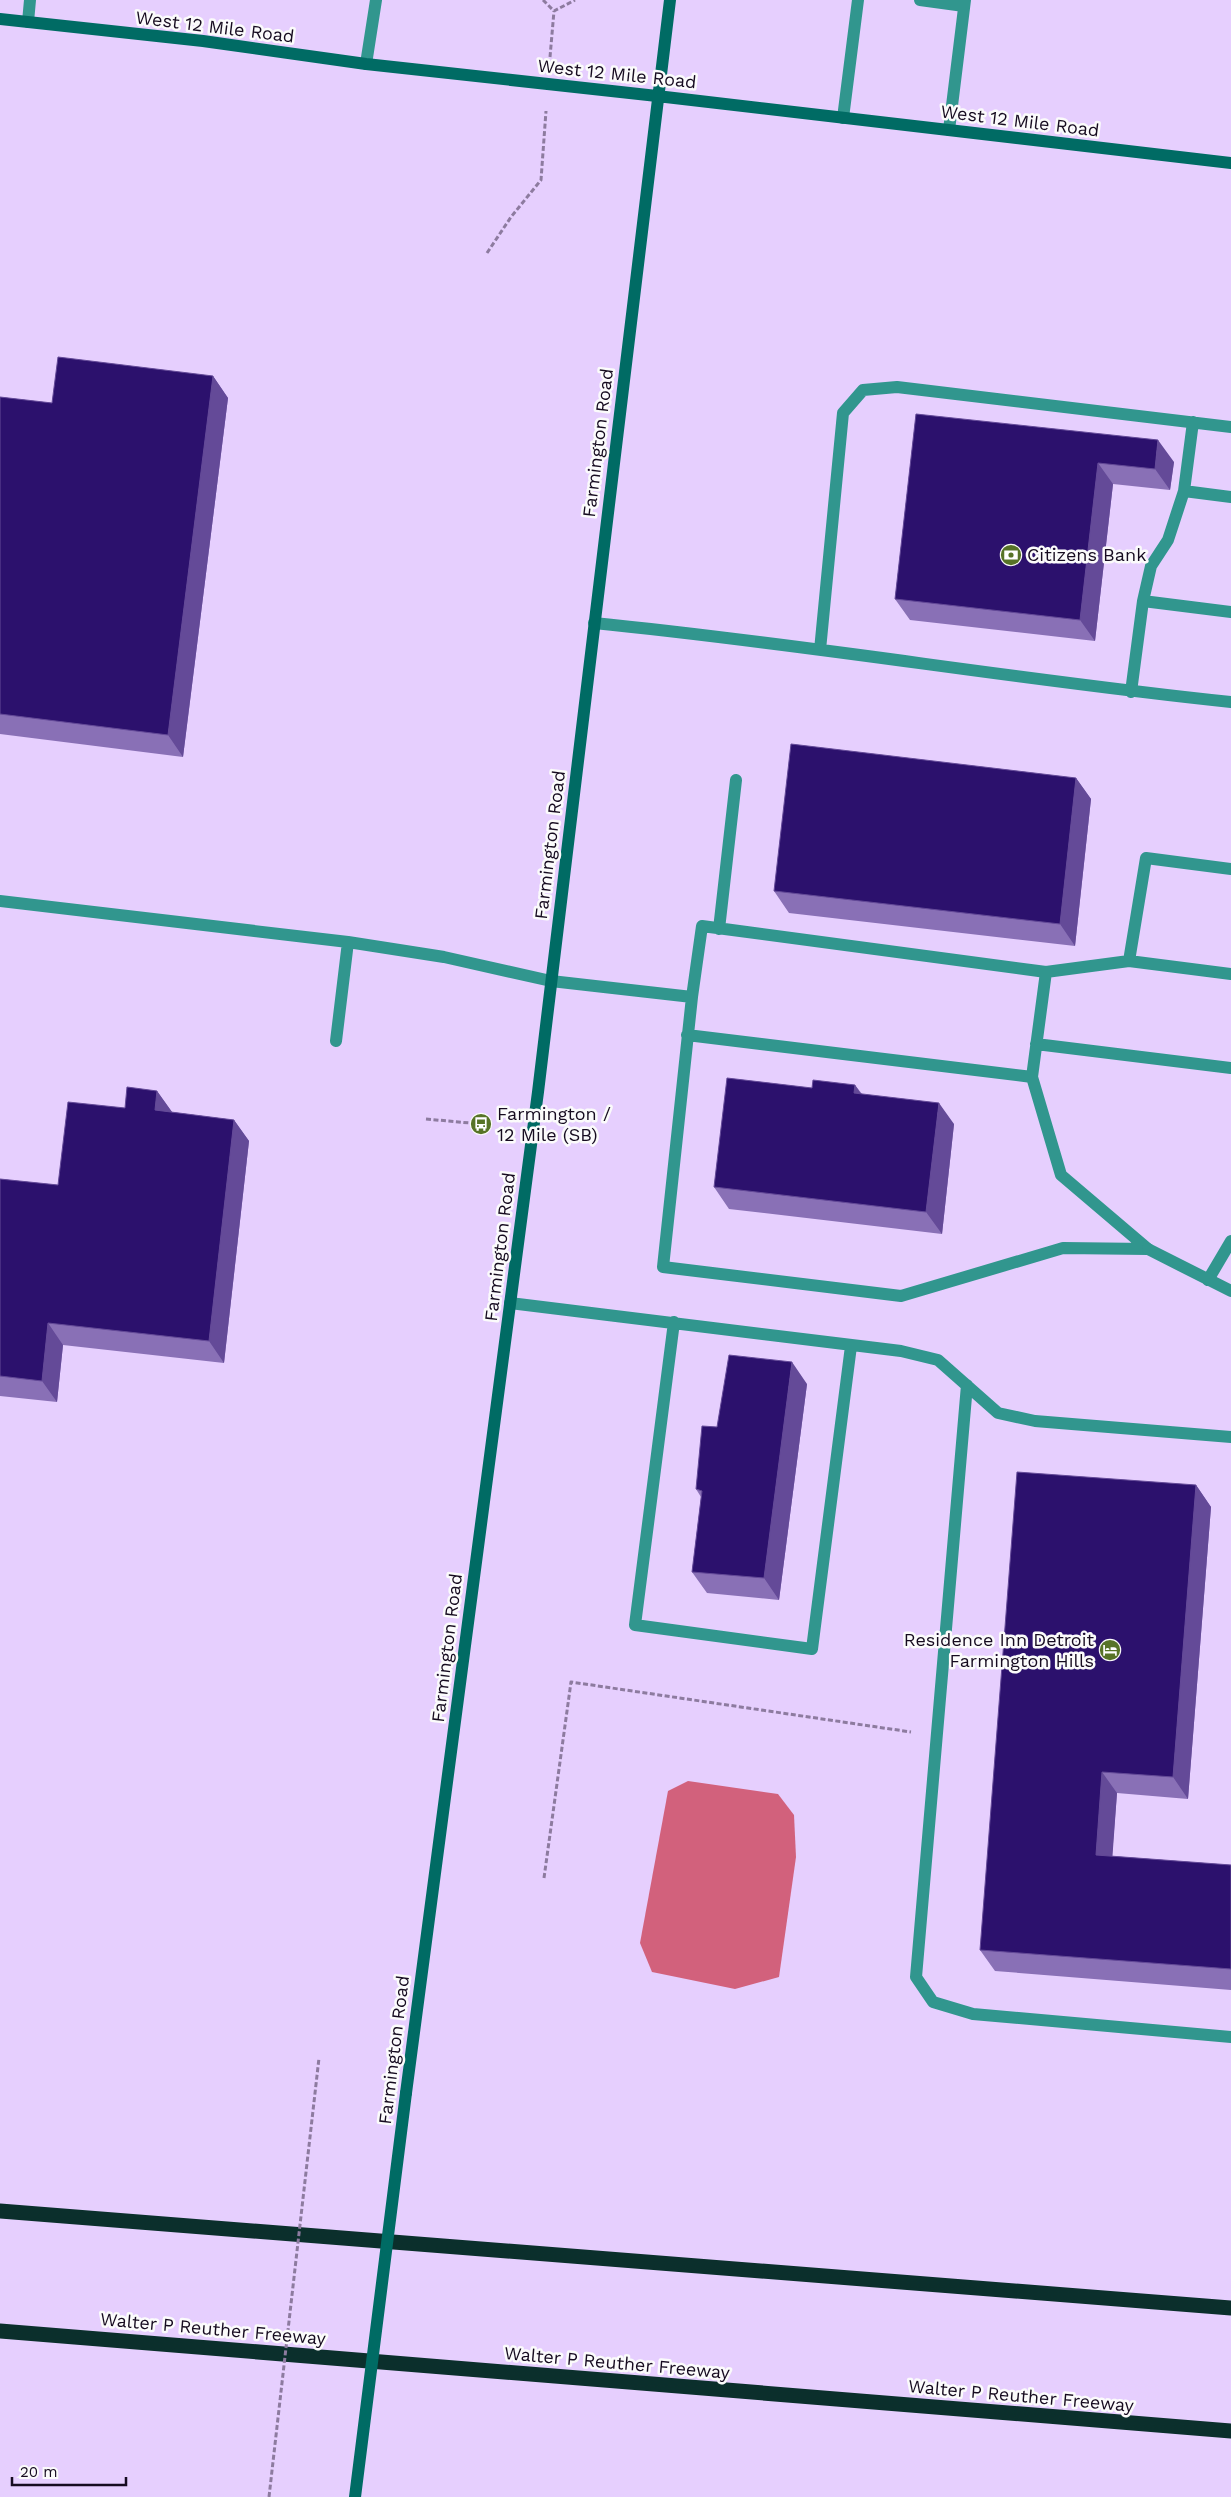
<svg xmlns="http://www.w3.org/2000/svg" width="1231" height="2497" font-family="'Work Sans',sans-serif">
<style>
.water{fill:#d2617c}
.lines{fill:none;stroke-linecap:round;stroke-linejoin:round}
.path{stroke:#8d7b9f;stroke-width:3;stroke-dasharray:5 2.5;stroke-linecap:butt}
.lane{stroke:#31968e;stroke-width:12}
.street{stroke:#31968e;stroke-width:12}
.secondary{stroke:#006b64;stroke-width:12}
.highway{stroke:#0b2f2c;stroke-width:15}
.path-bridge{stroke:#8d7b9f;stroke-width:3;stroke-dasharray:5 2.5;stroke-linecap:butt}
.secondary-bridge{stroke:#006b64;stroke-width:12}
.wall{fill:#8970b6}
.shaded-wall{fill:#644a98}
.building{fill:#2c116d;stroke:#644a98}
.labels{text-anchor:middle;stroke-width:5;stroke-linejoin:round;paint-order:stroke}
.street-label{font-size:18px;fill:#160b20;stroke:#fbfbfb}
.poi-label{font-size:18px;fill:#160b20;stroke:#fbfbfb;text-anchor:start}
</style>
<rect width="100%" height="100%" fill="#e6cffe"/>
<path class="water" d="M688,1781L778,1794L794,1815L796,1857L779,1977L735,1989L652,1972L640,1943L668,1791Z"/>
<g class="lines">
<path class="path" d="M543,0L554,11L575,0
M550,57L554,11
M487,253L511,217L541,180L546,111
M426,1119L481,1124
M544,1878L571,1682L911,1732"/>
<path class="lane" d="M920,0L964,6
M366,64L376,0
M843,118L858,0
M949,130L965,0
M1184,491L1231,497
M1143,601L1231,612
M594,623C807,644 1018,680 1231,702
M820,650L843,413L863,390L897,387L1231,427
M1131,692L1143,601L1151,566L1168,540L1184,491L1193,422
M0,901L348,942L444,957L551,981L692,997
M719,929L736,780
M1129,961L1231,974
M1046,972L702,926L692,997L663,1267L901,1296L1063,1248L1148,1249
M687,1035L1032,1077L1061,1175L1148,1249
M336,1041L348,942
M1036,1044L1231,1068
M1032,1077L1046,972L1129,961L1146,858L1231,869
M1208,1280L1231,1241
M510,1303L901,1351L938,1360L998,1413L1035,1421L1231,1437
M674,1322L635,1625L812,1649L851,1346
M967,1385L916,1977L933,2002L973,2014L1231,2037"/>
<path class="street" d="M28,22L30,0
M1148,1249L1231,1291"/>
<path class="secondary" d="M0,19L203,41L366,64L657,96L1231,163
M406,2093L538,1092L670,0"/>
<path class="highway" d="M0,2211L1231,2308
M0,2331L1231,2431"/>
<path class="path-bridge" d="M269,2497L319,2058"/>
<path class="secondary-bridge" d="M355,2497L406,2093"/>
</g>
<path class="wall" d="M213,376L228,398L183,757L0,734V397L52,403Z
M916,414L1174,462L1170,490L1113,484L1095,641L910,620L895,599Z
M1076,778L1091,799L1075,946L789,913L774,891Z
M855,1085L862,1094L954,1124L942,1234L729,1209L714,1187L812,1088Z
M157,1091L172,1112L234,1120L249,1141L224,1363L63,1345L57,1402L0,1396V1179L58,1185L125,1108Z
M807,1384L779,1600L707,1593L692,1572L701,1497L696,1489L717,1427Z
M1196,1485L1211,1507L1188,1799L1117,1793L1112,1856L1231,1865V1990L995,1971L980,1950Z"/>
<path class="shaded-wall" d="M213,376L228,398L183,757L168,735Z
M1158,440L1174,462L1170,490L1155,469Z
M1098,463L1113,484L1095,641L1080,620Z
M1076,778L1091,799L1075,946L1060,924Z
M855,1085L870,1107L854,1093Z
M157,1091L172,1112L155,1110Z
M939,1103L954,1124L942,1234L926,1212Z
M234,1120L249,1141L224,1363L209,1341Z
M48,1323L63,1345L57,1402L42,1381Z
M792,1362L807,1384L779,1600L764,1578Z
M1196,1485L1211,1507L1188,1799L1173,1777Z
M1102,1772L1117,1793L1111,1876L1096,1855Z"/>
<path class="building" d="M58,357L213,376L168,735L0,714V397L52,403Z
M916,414L1158,440L1155,469L1098,463L1080,620L895,599Z
M791,744L1076,778L1060,924L774,891Z
M727,1078L812,1088L813,1080L855,1085L854,1093L939,1103L926,1212L714,1187Z
M127,1087L157,1091L155,1110L234,1120L209,1341L48,1323L42,1381L0,1376V1179L58,1185L68,1102L125,1108Z
M729,1355L792,1362L764,1578L692,1572L702,1491L696,1489L702,1426L717,1427Z
M1017,1472L1196,1485L1173,1777L1102,1772L1096,1855L1231,1865V1969L980,1950Z"/>
<defs>
<g id="bank-disc" transform="scale(1.125)"><circle r="9.5" fill="#577327" stroke="#fbfbfb"/><path d="M-6-4H6V4H-6ZM0-2.3a2.3 2.3 0 1 0 0 4.6a2.3 2.3 0 1 0 0-4.6Z" fill="#fff"/></g>
<g id="bus-disc" transform="scale(1.125)"><circle r="9.5" fill="#577327" stroke="#fbfbfb"/><path d="M-5-6H5V4H4V6H2V4H-2V6H-4V4H-5ZM-3.5-4V0h7V-4ZM-3.5 1.2v1.5H-2V1.2ZM2 1.2v1.5H3.5V1.2Z" fill="#fff"/></g>
<g id="hotel-disc" transform="scale(1.125)"><circle r="9.5" fill="#577327" stroke="#fbfbfb"/><path d="M-6-4.5h1.5V1H6V5H4.5V3h-9V5H-6ZM-4 0a1.8 1.8 0 1 1 3.6 0ZM.5 0V-2.5h3Q6-2.5 6 0Z" fill="#fff"/></g>
</defs>
<g fill-rule="evenodd">
<use href="#bank-disc" x="1011" y="555"/>
<use href="#bus-disc" x="481" y="1124"/>
<use href="#hotel-disc" x="1110" y="1650"/>
</g>
<g class="labels">
<g class="street-label">
<text transform="translate(215 27) rotate(7)" y="6">West 12 Mile Road</text>
<text transform="translate(617 74) rotate(6)" y="6">West 12 Mile Road</text>
<text transform="translate(1020 121) rotate(7)" y="6">West 12 Mile Road</text>
<text transform="translate(598 443) rotate(-83)" y="6">Farmington Road</text>
<text transform="translate(550 845) rotate(-83)" y="6">Farmington Road</text>
<text transform="translate(500 1247) rotate(-83)" y="6">Farmington Road</text>
<text transform="translate(447 1648) rotate(-83)" y="6">Farmington Road</text>
<text transform="translate(394 2050) rotate(-83)" y="6">Farmington Road</text>
<text transform="translate(213 2329) rotate(5)" y="6">Walter P Reuther Freeway</text>
<text transform="translate(617 2363) rotate(5)" y="6">Walter P Reuther Freeway</text>
<text transform="translate(1021 2396) rotate(5)" y="6">Walter P Reuther Freeway</text>
</g>
<g class="poi-label">
<text x="1027" y="561">Citizens Bank</text>
<text x="497" y="1120">Farmington /<tspan x="497" dy="21">12 Mile (SB)</tspan></text>
<text x="1094" y="1646" text-anchor="end">Residence Inn Detroit<tspan x="1094" dy="21">Farmington Hills</tspan></text>
</g>
</g>
<path d="M12 2477v8h114v-8" fill="none" stroke="#160b20" stroke-width="2.5"/>
<text x="20" y="2477" font-size="15" fill="#160b20" stroke="#fbfbfb" stroke-width="4" paint-order="stroke">20 m</text>
</svg>
